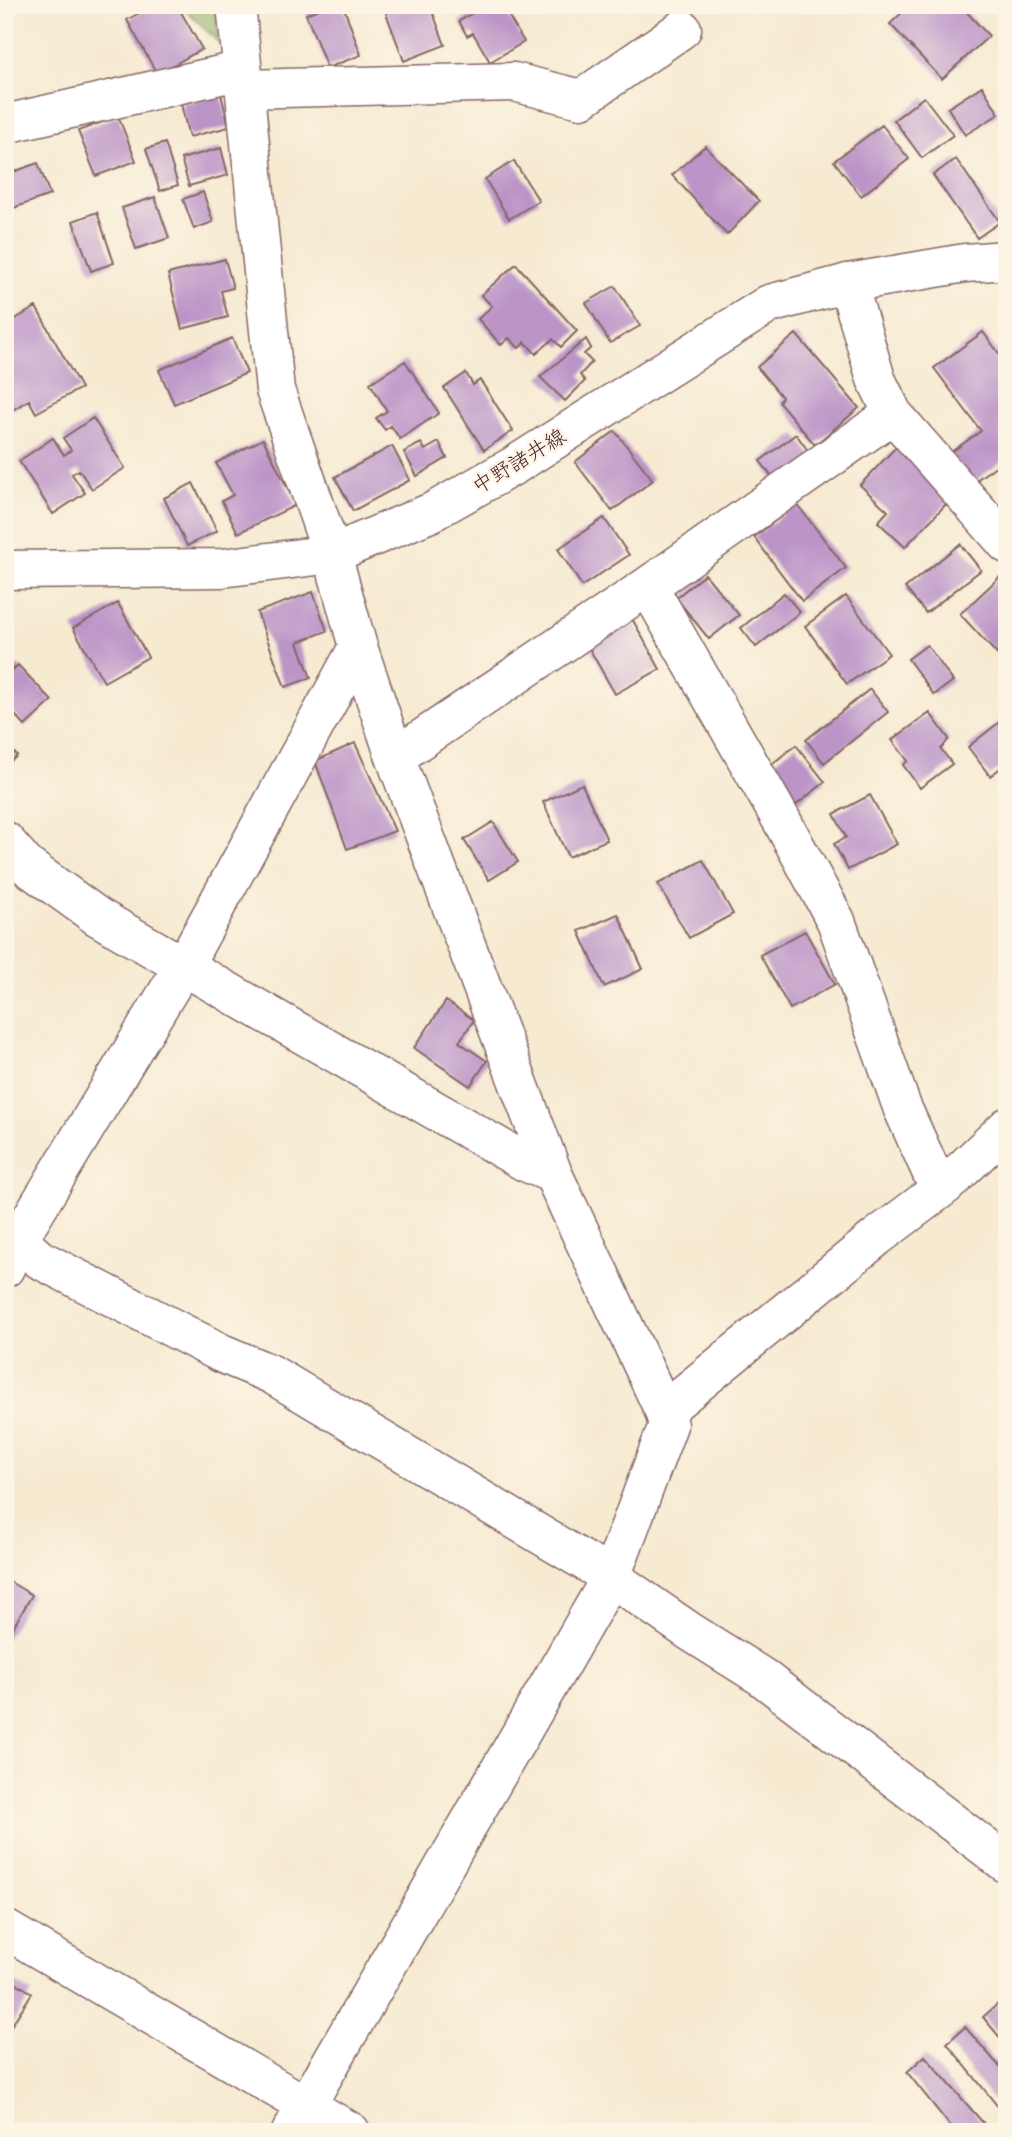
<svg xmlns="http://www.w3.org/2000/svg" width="1012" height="2137" font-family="'Shantell Sans','Klee One',sans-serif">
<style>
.forest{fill:#8aaa5c;stroke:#6a6444;stroke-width:2}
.building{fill:#bb94c8}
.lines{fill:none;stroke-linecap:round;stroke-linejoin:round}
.minor-casing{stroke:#866665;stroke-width:41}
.major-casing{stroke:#866665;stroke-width:41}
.minor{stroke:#fff;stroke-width:38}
.major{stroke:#fff;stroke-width:38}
.labels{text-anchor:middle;stroke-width:5;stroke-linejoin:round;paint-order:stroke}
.street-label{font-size:21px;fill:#4a1f2b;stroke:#fcf5e5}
</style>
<rect width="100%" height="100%" fill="#fcf5e5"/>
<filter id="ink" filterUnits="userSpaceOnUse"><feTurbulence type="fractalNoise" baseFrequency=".0143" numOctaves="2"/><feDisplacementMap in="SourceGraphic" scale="14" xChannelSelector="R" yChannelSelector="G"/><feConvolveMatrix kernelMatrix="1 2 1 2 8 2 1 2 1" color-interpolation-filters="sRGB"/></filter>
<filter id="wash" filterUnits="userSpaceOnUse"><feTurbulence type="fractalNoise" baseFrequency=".00686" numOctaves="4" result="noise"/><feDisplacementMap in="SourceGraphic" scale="28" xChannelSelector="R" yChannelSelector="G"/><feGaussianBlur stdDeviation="1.57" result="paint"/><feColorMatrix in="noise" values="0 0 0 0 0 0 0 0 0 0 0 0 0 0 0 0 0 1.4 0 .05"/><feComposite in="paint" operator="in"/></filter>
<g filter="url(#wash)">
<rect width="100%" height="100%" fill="#f6ead1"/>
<path class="forest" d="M181,5H216L218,42Z"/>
<g id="blocks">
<path class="building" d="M153,5H177L202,49L157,74L127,20Z
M328,5H343L361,55L327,68L306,14Z
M383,5H430L445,45L404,61Z
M486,5H502L524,42L490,62L473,33L467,36L459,21Z
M910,5H960L989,36L942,79L890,24Z
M982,86L999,114L965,135L948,108Z
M221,94L229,127L189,137L181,104Z
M924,97L953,135L922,158L894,120Z
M118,116L136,161L96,176L78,131Z
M882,125L909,159L861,196L834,161Z
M165,143L178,185L160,191L146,149Z
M705,146L759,201L727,235L672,175Z
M221,148L228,175L189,186L181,159Z
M956,159L1000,222L977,238L933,175Z
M514,161L539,201L509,219L485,179Z
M38,163L50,195L5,211V175Z
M203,192L213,222L194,229L183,199Z
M155,197L169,238L136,249L122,208Z
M97,212L114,263L91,271L73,221Z
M225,259L233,288L221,291L228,317L182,329L168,274Z
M516,264L577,331L561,347L553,339L536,354L525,342L519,348L509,338L501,345L478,319L492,306L481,295Z
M615,286L640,326L610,343L586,303Z
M36,307L81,388L36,413L29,400L9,412L5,405V325Z
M983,332L1007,364V458L972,483L950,453L981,431L934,368Z
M796,334L859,408L815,445L779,402L782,397L757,367Z
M232,338L247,373L174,404L159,370Z
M586,339L591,348L584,354L592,362L580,375L585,381L565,401L540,377Z
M405,361L439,413L400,439L391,426L385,430L376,418L387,411L370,383Z
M466,373L473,385L480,380L513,431L484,450L444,388Z
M93,418L125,468L92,489L79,470L72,474L85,493L53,514L19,461L53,438L64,455L71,450L63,438Z
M615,431L653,480L612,511L575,462Z
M796,434L814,459L778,485L760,461Z
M263,439L296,505L238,533L222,501L233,495L216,463Z
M439,442L447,458L417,476L404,452L421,443L425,450Z
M898,445L952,498L905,547L878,522L888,511L860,485Z
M392,446L410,480L353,511L335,477Z
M193,483L217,531L187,546L164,498Z
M797,504L846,568L802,601L754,537Z
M604,518L629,555L582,586L558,549Z
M960,544L981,570L926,613L905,588Z
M1004,573L1007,576V665L960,614Z
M705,574L739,615L709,639L676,598Z
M313,592L327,631L298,642L311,678L285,687L257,612Z
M784,593L800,612L756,647L741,628Z
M846,596L889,654L847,684L805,626Z
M118,603L148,657L104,682L73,628Z
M630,615L660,669L615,694L585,641Z
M927,645L953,681L934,695L908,659Z
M18,665L52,701L25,726L5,704V677Z
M870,689L888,712L824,763L806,740Z
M930,713L949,739L941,749L952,764L920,788L903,765L908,761L892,740Z
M1007,716V763L990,776L968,747Z
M5,742L17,756L5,766Z
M355,743L395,831L347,849L315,761Z
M796,745L825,782L796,805L767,768Z
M582,784L607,840L568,857L543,802Z
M870,795L897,844L848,870L834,844L846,837L834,814Z
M493,822L518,862L489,880L464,840Z
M703,860L733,914L689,938L658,884Z
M618,914L643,969L604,987L579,931Z
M805,931L835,984L790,1009L760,955Z
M446,1001L474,1020L459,1042L487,1061L470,1086L414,1048Z
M5,1579L32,1595L5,1641Z
M5,1976L32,1993L11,2026L5,2022Z
M1001,2001L1007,2007V2046L983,2017Z
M965,2027L1007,2075V2118L947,2043Z
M925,2056L991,2132H955L907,2072Z"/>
</g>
</g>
<g filter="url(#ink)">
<use href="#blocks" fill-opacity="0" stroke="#866665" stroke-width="2"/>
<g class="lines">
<g class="minor-casing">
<path id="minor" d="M236,5L275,390L332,554L358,647L395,757L553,1174L664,1411L668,1425L611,1577L291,2132
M244,89L514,82L581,99L682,29
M5,124L242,70
M848,283L876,379L893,414L1007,544
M648,586L782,821L836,921L902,1107L934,1178L946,1185
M395,757L648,586L893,414
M5,841L27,866L98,917L525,1162L553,1174
M5,1232L18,1240L39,1259L221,1353L271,1374L611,1577L689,1631L762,1677L1007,1864
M5,1268L18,1240L184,965L358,647
M664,1411L877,1237L946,1185L1007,1127
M5,1929L351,2132"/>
</g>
<g class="major-casing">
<path id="major" d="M5,570L222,568L332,554L432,512L515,465L769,304L848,283L965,263L1007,260"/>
</g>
<use href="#minor" class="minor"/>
<use href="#major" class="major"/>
</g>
</g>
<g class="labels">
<g class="street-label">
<text transform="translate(519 461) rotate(-31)" y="7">中野諸井線</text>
</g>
</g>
<rect width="1012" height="2137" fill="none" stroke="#fcf5e5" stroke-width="28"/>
</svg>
